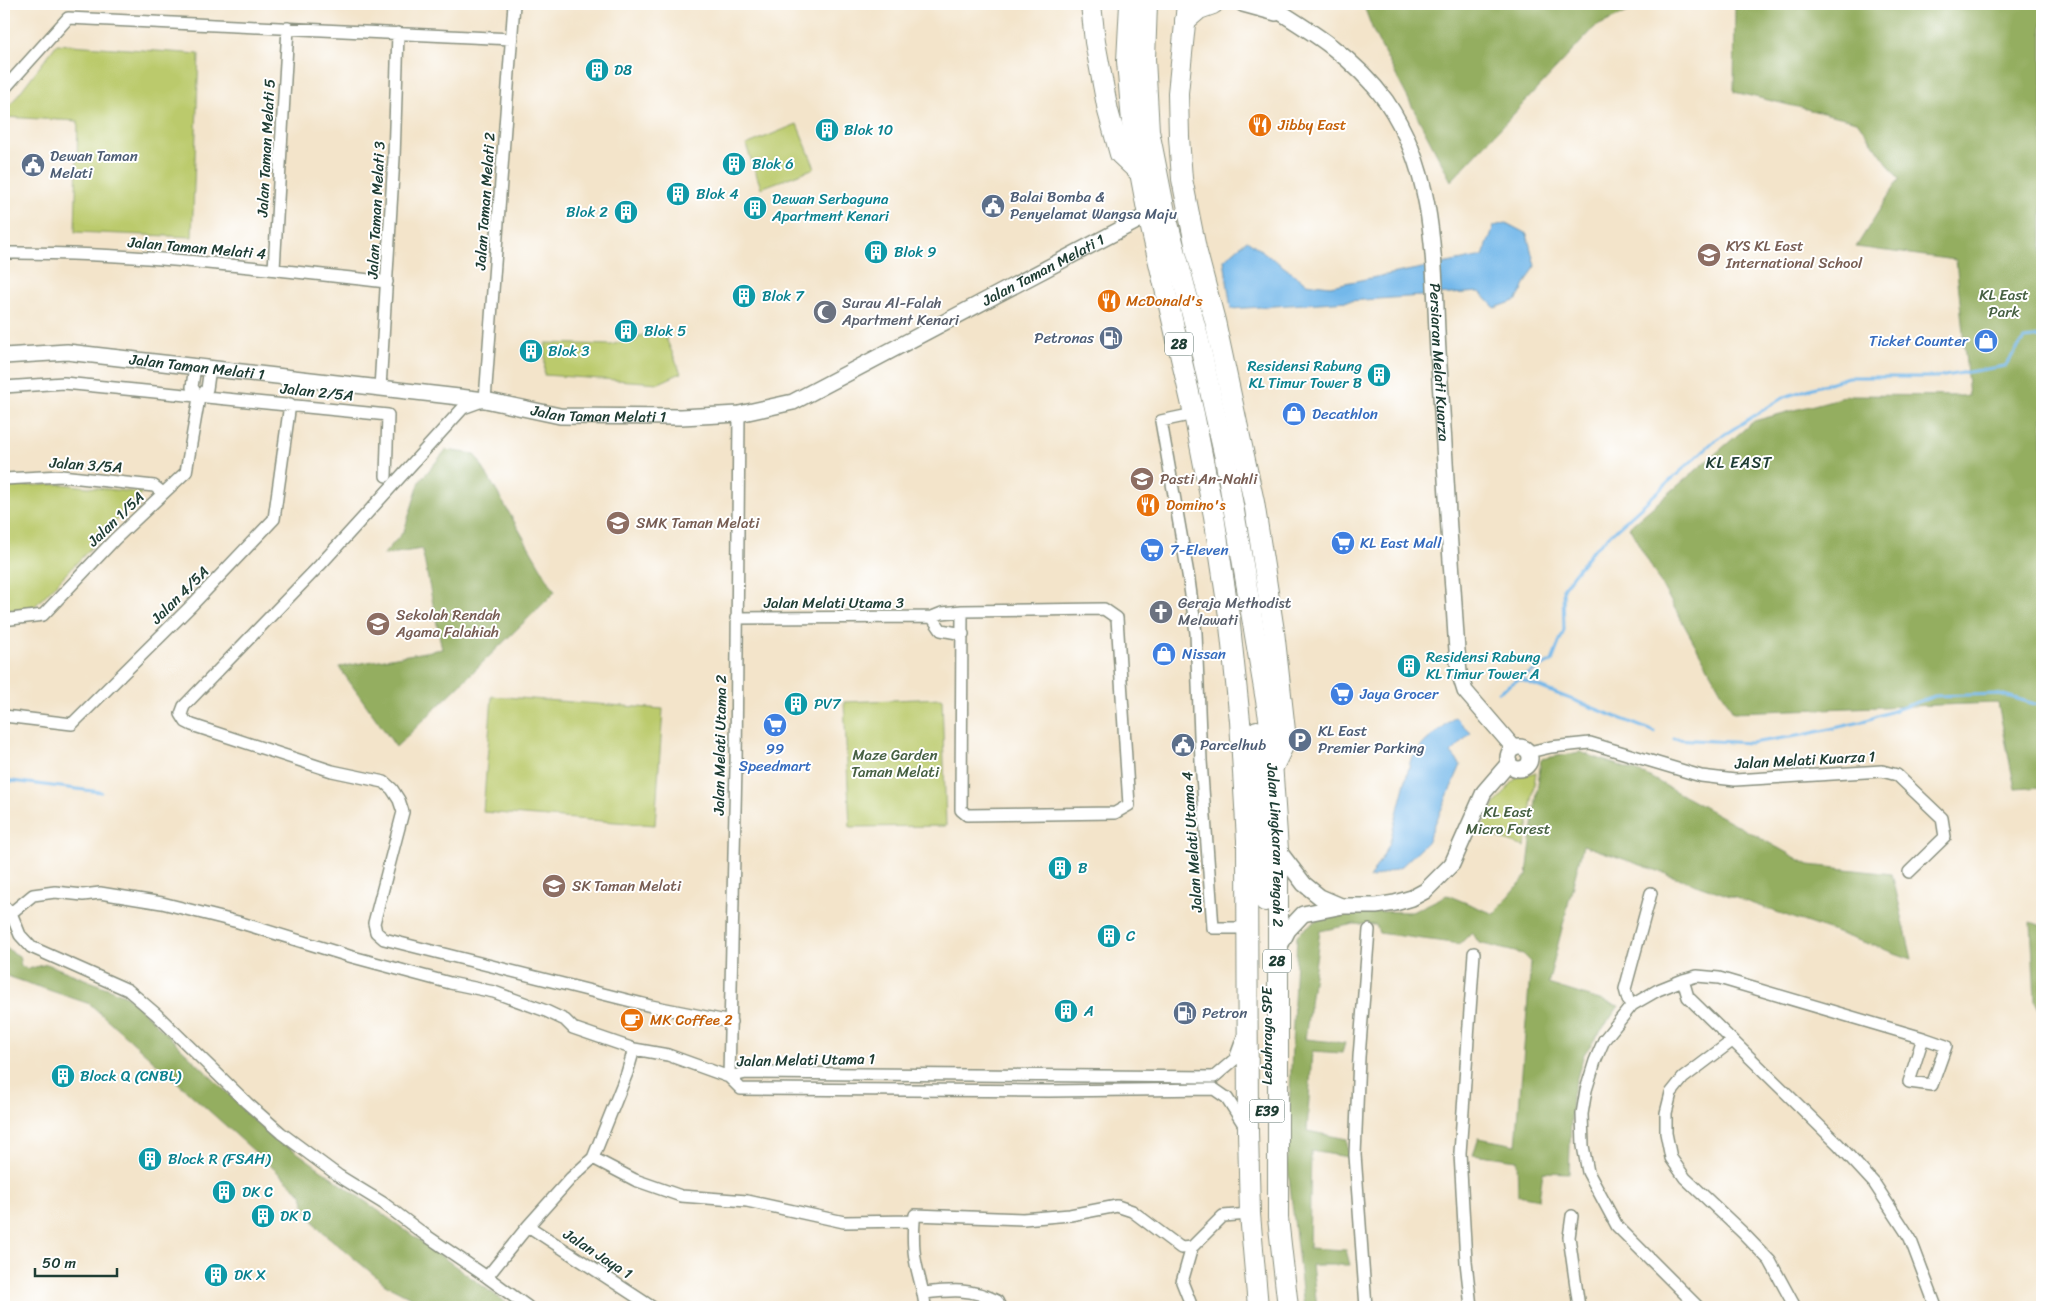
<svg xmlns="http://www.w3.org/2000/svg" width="2046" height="1311" font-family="Sriracha,sans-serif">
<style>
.green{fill:#bbca6c;stroke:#6d8450}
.forest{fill:#94ae60;stroke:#5a764a}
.water{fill:#73b8ea;stroke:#497a8f}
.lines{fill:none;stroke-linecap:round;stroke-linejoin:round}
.stream{stroke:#73b8ea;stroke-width:3}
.street-casing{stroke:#89907f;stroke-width:14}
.secondary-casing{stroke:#89907f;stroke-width:18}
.highway-casing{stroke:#89907f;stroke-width:22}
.street{stroke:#fff;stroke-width:11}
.secondary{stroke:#fff;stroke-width:15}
.highway{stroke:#fff;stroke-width:20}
.labels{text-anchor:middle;stroke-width:4;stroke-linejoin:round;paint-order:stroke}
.shield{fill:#fff;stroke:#627771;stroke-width:1}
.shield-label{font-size:14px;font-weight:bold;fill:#1f3d34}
.culture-label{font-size:15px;fill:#0d838f;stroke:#fff;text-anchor:start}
.food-label{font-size:15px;fill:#c56008;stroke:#fff;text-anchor:start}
.street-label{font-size:15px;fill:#1f3d34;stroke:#fff}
.service-label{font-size:15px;fill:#4e5e75;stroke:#fff;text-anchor:start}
.education-label{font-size:15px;fill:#785e54;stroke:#fff;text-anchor:start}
.park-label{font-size:15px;fill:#466042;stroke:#fff}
.worship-label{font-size:15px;fill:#5b616d;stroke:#fff;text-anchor:start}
.shop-label{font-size:15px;fill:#366cbe;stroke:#fff;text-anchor:start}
.neighbourhood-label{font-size:16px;letter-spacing:1px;fill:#1f3d34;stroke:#fff}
</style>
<rect width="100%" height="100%" fill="#fff"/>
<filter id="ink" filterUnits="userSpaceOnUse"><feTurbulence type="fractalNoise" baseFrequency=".02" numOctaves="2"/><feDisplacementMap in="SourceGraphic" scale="10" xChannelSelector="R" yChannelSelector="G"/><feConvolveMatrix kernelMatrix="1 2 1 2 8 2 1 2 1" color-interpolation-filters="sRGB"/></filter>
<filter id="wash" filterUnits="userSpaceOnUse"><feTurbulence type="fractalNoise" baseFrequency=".0096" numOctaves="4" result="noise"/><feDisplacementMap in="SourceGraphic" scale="20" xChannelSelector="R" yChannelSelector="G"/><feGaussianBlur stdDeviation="1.12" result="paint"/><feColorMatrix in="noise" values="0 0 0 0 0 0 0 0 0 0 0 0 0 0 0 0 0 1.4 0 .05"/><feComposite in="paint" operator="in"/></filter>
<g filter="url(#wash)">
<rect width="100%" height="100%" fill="#f3e4ca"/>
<path class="green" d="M57,44L199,54L192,237L75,232L78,121L4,117V113Z
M797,124L815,168L761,188L746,145Z
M662,329L681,373L659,383L544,375L546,343L611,345Z
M61,484L142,493L89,550L33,608L4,612V487Z
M492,696L663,709L655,825L483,812Z
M942,698L946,826L850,827L844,702Z
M1536,772L1525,847L1480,832L1495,804L1516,778Z"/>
<path class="forest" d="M1363,4H1645L1595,27L1451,181L1374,33Z
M1735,4H2042V787L2015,789L1998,703L1733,712L1629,527L1754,421L1851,395L1969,396L1956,260L1856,247L1899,179L1857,121L1734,92Z
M446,450L475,454L555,592L396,747L339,667L442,649L422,549L383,555L404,531L420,481Z
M1580,752L1646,775L1809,865L1892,874L1912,959L1583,845L1548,984L1619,1006L1584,1054L1572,1095L1569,1173L1543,1172L1539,1199L1518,1195L1517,1160L1473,1154L1479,1138L1516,1145L1531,962L1523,954L1479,943L1472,932L1460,944L1379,933L1376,925L1354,924L1320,931L1305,1039L1345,1043L1342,1053L1312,1051L1307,1131L1347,1139L1348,1157L1311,1151L1309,1248L1346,1250L1350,1265H1312L1317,1307H1304L1287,1159L1297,935L1321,916L1359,911L1412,912L1447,895L1494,914L1527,875L1541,759Z
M2031,922L2042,926V1015L2035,1001Z
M4,947L19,956L21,966L28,969L47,964L127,996L266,1130L512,1307H430L385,1284L319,1229L305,1208L302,1194L90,1004L4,975Z"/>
<path class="water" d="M1506,223L1527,234L1535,266L1517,300L1495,308L1480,292L1231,309L1224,260L1247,240L1306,283L1330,286L1483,256L1494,226Z
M1455,717L1471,733L1451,753L1461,765L1427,842L1401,867L1369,879L1389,845L1411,759L1425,742Z"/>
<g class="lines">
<path class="stream" d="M1519,679L1655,732
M1499,692L1519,679L1552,661L1564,630L1563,588L1591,552L1714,441L1784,397L1848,377H1938L2005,366L2024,339L2042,337
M1674,739L1751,743L1803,735L1861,722L1935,696L2000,694L2042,706
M4,780L101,792"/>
</g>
</g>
<g filter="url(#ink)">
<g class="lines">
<g class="street-casing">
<path id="street" d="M514,4L485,400L463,408L320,565L184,706L181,714L186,722L192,725L332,771L384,782L392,789L399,800L403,812L374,923L376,932L384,939L651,1006L731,1022
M4,89L68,18L512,39
M4,253C132,252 260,268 387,282
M274,269L288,28
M195,366L192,387L199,398
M4,387L64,383L388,415L386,476
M380,388L394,158L398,33
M1194,414L1161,421L1189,580L1196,633L1201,761L1213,928H1249
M4,479L61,476L154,486L163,493
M1104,609L1117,618L1129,805L1115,813L967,815L961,810L962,611Z
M932,617L941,630L963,634
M4,618L11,619L43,615L115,539L186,472L199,398L207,389L210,368
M736,618L932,617L942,613L962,611
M4,716L72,724L192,605L274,519L290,404
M1529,752L1551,747L1590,743L1701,776L1735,780L1882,771L1897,775L1942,818L1945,837L1909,872
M6,912L11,913L33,895L55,892L83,895L100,893L162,903L238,922L349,956L450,983L494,992L546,1011L565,1020L573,1028L634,1049L668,1055L729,1077L741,1089L1049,1091L1214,1089L1227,1098L1246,1128
M11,913L20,935L31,947L128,990L156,1014L247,1103L281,1133L339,1176L383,1203L424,1234L487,1277L528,1307
M1683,980L1688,997L1838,1144L1874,1183L1910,1238L1936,1307
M1632,1005L1628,1000L1625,989L1651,893
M1732,1041L1683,1078L1671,1093L1666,1113V1133L1671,1158L1685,1178L1742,1232L1770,1261L1795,1307
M729,1077L736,766L739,414
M729,1077L746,1073L1214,1077L1235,1059L1243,1037
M593,1158L635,1180L681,1196L747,1201L844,1222L914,1221L915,1215L1023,1219L1070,1215L1117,1206L1132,1211L1181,1248L1192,1247L1223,1216L1250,1214
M1572,1216L1569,1237L1579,1307
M914,1221C913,1235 913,1250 916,1264C919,1279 924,1292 925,1307
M528,1226L652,1307
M487,1277L528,1226L571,1178L593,1158L627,1073L634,1049
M924,1293C952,1290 971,1288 997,1301L1000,1307
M1190,1307V1302L1182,1282L1192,1247
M1366,1307L1355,1155L1359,1057L1369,930
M1471,1307L1466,1262L1460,1153L1474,953
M1698,1307L1617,1226L1588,1172L1583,1146L1582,1114L1586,1090L1595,1061L1604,1040L1632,1005L1658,990L1683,980L1697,976L1719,978L1923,1038L1946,1046L1932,1085L1909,1082L1923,1038"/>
</g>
<g class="secondary-casing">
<g id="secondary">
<path d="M1243,4L1276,13"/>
<path id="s1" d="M1267,4C1311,31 1355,58 1386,101C1438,177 1433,265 1438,352C1444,431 1447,510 1453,589C1455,617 1456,645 1459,672L1465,691L1514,748"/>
<path id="s2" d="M4,356L67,352L485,400L560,416L681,417L739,414L793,402L1148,215"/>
<circle cx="1519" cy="758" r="11"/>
<path d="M1278,850L1304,884L1320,897L1341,906"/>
<path d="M4,909L6,912L4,916"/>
<path d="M1280,946L1288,930L1303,914L1343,906H1376L1395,903L1412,898L1425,891L1452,864L1484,792L1509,763"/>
</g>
</g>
<g class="highway-casing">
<g id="highway">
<path d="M1091,4L1095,42L1108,111L1120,154L1140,173"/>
<path d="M1130,4L1127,61L1133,135L1148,215L1194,414L1214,516L1229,616L1240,721L1247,840L1248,1132L1250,1214L1258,1307"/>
<path id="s3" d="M1147,4L1145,59L1149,131L1165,212L1198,337L1225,458L1269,718L1278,850V1218L1288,1307"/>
<path d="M1187,4L1178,93L1179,137L1182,179L1196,249L1215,321L1254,502L1274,631L1286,740L1274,765"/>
<path d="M1185,21L1199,9L1213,4"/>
<path d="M1257,731L1265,901"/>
</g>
</g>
<use href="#street" class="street"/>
<use href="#secondary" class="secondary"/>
<use href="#highway" class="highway"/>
</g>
</g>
<defs>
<g id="building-disc" transform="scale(1.25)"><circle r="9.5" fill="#0f9aa8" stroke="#fff"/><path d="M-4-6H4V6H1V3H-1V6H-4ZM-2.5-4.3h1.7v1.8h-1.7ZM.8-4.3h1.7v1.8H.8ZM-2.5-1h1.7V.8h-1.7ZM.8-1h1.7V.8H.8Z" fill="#fff"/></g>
<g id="restaurant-disc" transform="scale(1.25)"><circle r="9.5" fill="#e8710a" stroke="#fff"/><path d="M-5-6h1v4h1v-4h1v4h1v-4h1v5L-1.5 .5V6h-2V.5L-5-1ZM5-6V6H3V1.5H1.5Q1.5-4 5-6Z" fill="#fff"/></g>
<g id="civic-disc" transform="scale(1.25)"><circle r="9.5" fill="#5c6f8a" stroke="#fff"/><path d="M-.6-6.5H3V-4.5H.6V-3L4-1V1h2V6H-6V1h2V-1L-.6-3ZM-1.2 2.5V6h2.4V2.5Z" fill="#fff"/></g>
<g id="school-disc" transform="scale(1.25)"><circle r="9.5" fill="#8d6e63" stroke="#fff"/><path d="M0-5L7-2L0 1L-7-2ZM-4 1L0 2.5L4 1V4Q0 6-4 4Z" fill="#fff"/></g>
<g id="mosque-disc" transform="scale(1.25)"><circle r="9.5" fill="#6b7280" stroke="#fff"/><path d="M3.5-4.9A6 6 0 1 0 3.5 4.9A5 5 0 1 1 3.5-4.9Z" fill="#fff"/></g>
<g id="fuel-disc" transform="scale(1.25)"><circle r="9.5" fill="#5c6f8a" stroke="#fff"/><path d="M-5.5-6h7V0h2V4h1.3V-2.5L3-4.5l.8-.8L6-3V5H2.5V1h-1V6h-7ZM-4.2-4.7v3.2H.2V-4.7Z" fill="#fff"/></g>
<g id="shop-disc" transform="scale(1.25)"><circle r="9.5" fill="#3f7fe0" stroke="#fff"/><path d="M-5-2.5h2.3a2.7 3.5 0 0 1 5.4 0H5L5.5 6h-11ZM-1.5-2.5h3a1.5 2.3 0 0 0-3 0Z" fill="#fff"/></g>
<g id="supermarket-disc" transform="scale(1.25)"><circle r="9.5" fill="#3f7fe0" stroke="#fff"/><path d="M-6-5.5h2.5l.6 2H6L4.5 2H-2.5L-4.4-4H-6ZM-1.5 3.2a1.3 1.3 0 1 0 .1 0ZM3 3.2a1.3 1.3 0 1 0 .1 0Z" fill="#fff"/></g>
<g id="church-disc" transform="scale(1.25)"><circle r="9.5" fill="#6b7280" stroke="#fff"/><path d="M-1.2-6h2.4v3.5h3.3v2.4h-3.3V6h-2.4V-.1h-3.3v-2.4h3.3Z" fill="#fff"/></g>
<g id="parking-disc" transform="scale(1.25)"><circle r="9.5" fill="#5c6f8a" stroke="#fff"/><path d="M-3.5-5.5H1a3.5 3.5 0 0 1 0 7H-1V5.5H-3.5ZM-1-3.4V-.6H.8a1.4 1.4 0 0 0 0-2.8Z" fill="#fff"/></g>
<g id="cafe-disc" transform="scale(1.25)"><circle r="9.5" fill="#e8710a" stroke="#fff"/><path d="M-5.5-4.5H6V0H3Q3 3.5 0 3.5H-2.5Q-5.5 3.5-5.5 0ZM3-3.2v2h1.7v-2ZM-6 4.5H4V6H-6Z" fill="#fff"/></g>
</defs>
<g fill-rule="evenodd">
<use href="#building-disc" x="597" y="70"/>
<use href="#restaurant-disc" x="1260" y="125"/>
<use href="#building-disc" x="827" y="130"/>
<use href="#building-disc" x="734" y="164"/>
<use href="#civic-disc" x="33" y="165"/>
<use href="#building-disc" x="678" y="194"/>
<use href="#civic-disc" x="993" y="206"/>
<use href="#building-disc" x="755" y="208"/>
<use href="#building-disc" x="626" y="212"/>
<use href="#building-disc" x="876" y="252"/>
<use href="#school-disc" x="1709" y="255"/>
<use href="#building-disc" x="744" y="296"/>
<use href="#restaurant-disc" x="1109" y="301"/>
<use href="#mosque-disc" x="825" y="312"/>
<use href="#building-disc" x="626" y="331"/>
<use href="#fuel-disc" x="1111" y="338"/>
<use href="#shop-disc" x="1986" y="341"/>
<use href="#building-disc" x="531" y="351"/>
<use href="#building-disc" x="1379" y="375"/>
<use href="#shop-disc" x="1294" y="414"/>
<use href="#school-disc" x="1142" y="479"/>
<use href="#restaurant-disc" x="1148" y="505"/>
<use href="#school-disc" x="618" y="523"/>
<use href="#supermarket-disc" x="1343" y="543"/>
<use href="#supermarket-disc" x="1152" y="550"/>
<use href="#church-disc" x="1161" y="612"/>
<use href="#school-disc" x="378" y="624"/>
<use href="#shop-disc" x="1164" y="654"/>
<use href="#building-disc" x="1409" y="666"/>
<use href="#supermarket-disc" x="1342" y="694"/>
<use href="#building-disc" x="796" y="704"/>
<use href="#supermarket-disc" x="775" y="725"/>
<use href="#parking-disc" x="1300" y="740"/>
<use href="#civic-disc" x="1183" y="745"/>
<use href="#building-disc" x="1060" y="868"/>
<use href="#school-disc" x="554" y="886"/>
<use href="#building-disc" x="1109" y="936"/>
<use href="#building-disc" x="1066" y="1011"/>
<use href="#fuel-disc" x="1185" y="1013"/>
<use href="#cafe-disc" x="632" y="1020"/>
<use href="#building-disc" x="63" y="1076"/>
<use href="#building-disc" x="150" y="1159"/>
<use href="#building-disc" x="224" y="1192"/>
<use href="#building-disc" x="263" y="1216"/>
<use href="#building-disc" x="216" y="1275"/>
</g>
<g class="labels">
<g class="shield">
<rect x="1165" y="332.5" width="28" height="23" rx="4"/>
<rect x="1263" y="949.5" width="28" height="23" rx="4"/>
<rect x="1249.5" y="1099.5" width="35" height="23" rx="4"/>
</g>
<g class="shield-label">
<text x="1179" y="349">28</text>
<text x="1277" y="966">28</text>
<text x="1267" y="1116">E39</text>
</g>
<g class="culture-label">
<text x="614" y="75">D8</text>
<text x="844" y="135">Blok 10</text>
<text x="752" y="169">Blok 6</text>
<text x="696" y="199">Blok 4</text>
<text x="772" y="204">Dewan Serbaguna<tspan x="772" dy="17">Apartment Kenari</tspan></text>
<text x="608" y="217" text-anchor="end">Blok 2</text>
<text x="894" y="257">Blok 9</text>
<text x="762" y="301">Blok 7</text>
<text x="644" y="336">Blok 5</text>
<text x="548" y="356">Blok 3</text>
<text x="1362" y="371" text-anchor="end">Residensi Rabung<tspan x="1362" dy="17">KL Timur Tower B</tspan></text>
<text x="1426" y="662">Residensi Rabung<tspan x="1426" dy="17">KL Timur Tower A</tspan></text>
<text x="814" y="709">PV7</text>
<text x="1078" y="873">B</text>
<text x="1126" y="941">C</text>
<text x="1084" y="1016">A</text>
<text x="80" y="1081">Block Q (CNBL)</text>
<text x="168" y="1164">Block R (FSAH)</text>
<text x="242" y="1197">DK C</text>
<text x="280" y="1221">DK D</text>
<text x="234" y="1280">DK X</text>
</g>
<g class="food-label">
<text x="1278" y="130">Jibby East</text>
<text x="1126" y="306">McDonald's</text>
<text x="1166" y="510">Domino's</text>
<text x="650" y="1025">MK Coffee 2</text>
</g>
<g class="street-label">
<text transform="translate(266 148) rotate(-87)" y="5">Jalan Taman Melati 5</text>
<text transform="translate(485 201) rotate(-86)" y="5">Jalan Taman Melati 2</text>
<text transform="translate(376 210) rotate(-87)" y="5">Jalan Taman Melati 3</text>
<text transform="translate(197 248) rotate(5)" y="5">Jalan Taman Melati 4</text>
<text dy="5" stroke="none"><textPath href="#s2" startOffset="1078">Jalan Taman Melati 1</textPath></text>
<text dy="5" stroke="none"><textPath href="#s1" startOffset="425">Persiaran Melati Kuarza</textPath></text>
<text dy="5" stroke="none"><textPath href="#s2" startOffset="194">Jalan Taman Melati 1</textPath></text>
<text transform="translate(317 392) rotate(6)" y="5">Jalan 2/5A</text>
<text dy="5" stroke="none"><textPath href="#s2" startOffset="599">Jalan Taman Melati 1</textPath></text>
<text transform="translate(86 465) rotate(4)" y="5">Jalan 3/5A</text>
<text transform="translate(116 519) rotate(-44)" y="5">Jalan 1/5A</text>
<text transform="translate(180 595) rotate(-45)" y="5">Jalan 4/5A</text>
<text x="834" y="608">Jalan Melati Utama 3</text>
<text transform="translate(720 745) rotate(-89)" y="5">Jalan Melati Utama 2</text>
<text transform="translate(1805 760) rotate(-3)" y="5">Jalan Melati Kuarza 1</text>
<text transform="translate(1192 842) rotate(-94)" y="5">Jalan Melati Utama 4</text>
<text dy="5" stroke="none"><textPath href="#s3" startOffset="854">Jalan Lingkaran Tengah 2</textPath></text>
<text transform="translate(1267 1036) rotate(-90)" y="5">Lebuhraya SPE</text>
<text transform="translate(806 1060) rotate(-1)" y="5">Jalan Melati Utama 1</text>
<text transform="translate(598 1254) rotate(33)" y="5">Jalan Jaya 1</text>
</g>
<g class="service-label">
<text x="50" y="161">Dewan Taman<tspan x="50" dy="17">Melati</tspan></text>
<text x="1010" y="202">Balai Bomba &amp;<tspan x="1010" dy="17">Penyelamat Wangsa Maju</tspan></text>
<text x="1094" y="343" text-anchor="end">Petronas</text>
<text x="1318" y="736">KL East<tspan x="1318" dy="17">Premier Parking</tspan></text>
<text x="1200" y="750">Parcelhub</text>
<text x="1202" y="1018">Petron</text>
</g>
<g class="education-label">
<text x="1726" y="251">KYS KL East<tspan x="1726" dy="17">International School</tspan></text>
<text x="1160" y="484">Pasti An-Nahli</text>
<text x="636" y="528">SMK Taman Melati</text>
<text x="396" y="620">Sekolah Rendah<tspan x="396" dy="17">Agama Falahiah</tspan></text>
<text x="572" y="891">SK Taman Melati</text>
</g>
<g class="park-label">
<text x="2004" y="300">KL East<tspan x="2004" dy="17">Park</tspan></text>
<text x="895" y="760">Maze Garden<tspan x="895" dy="17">Taman Melati</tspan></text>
<text x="1508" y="817">KL East<tspan x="1508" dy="17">Micro Forest</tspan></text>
</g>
<g class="worship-label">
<text x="842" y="308">Surau Al-Falah<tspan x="842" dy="17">Apartment Kenari</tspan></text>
<text x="1178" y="608">Geraja Methodist<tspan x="1178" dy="17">Melawati</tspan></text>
</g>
<g class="shop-label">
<text x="1968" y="346" text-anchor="end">Ticket Counter</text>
<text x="1312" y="419">Decathlon</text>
<text x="1360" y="548">KL East Mall</text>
<text x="1170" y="555">7-Eleven</text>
<text x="1182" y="659">Nissan</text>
<text x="1360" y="699">Jaya Grocer</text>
<text x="775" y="754" text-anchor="middle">99<tspan x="775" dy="17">Speedmart</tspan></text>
</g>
<g class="neighbourhood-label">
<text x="1739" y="468">KL EAST</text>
</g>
</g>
<rect width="2046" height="1311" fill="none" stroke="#fff" stroke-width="20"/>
<path d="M35 1268v8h82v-8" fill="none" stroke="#1f3d34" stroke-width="2.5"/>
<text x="42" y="1268" font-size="15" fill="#1f3d34" stroke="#ffffff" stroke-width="4" paint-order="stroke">50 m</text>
</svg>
